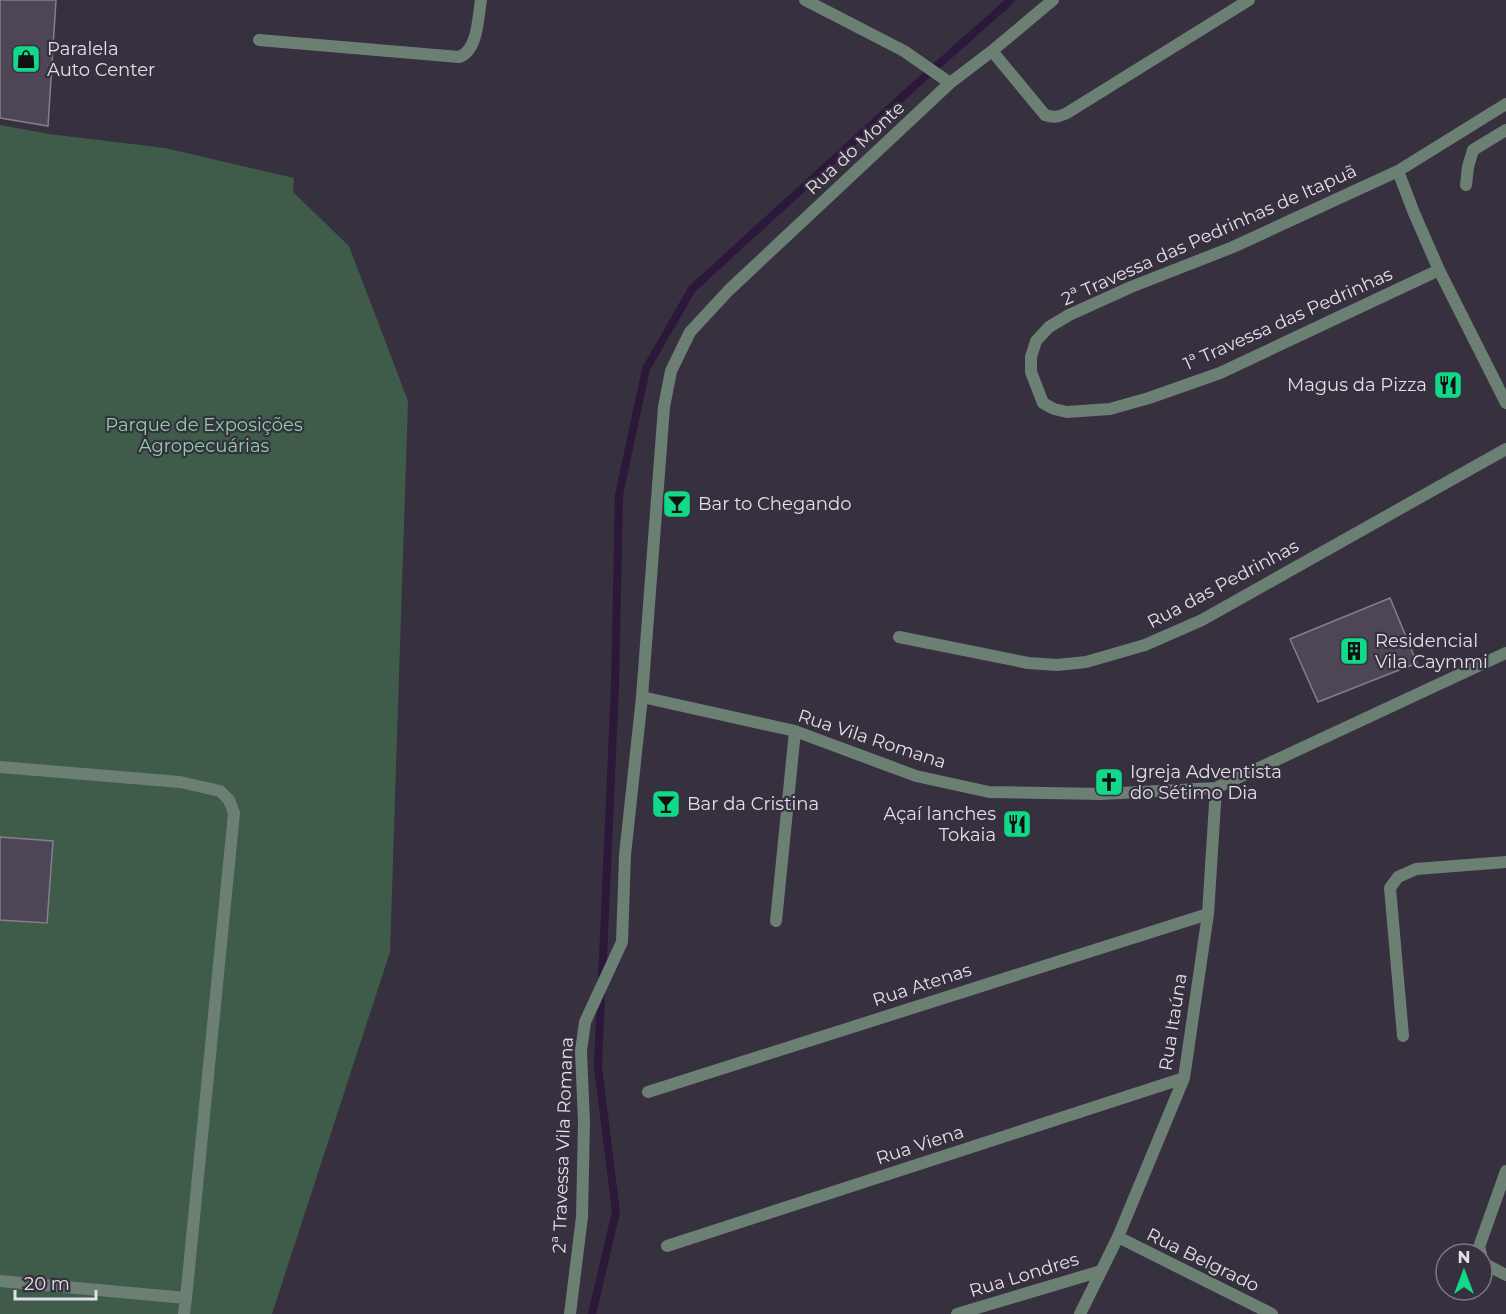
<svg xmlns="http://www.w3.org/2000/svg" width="1506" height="1314" font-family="Montserrat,sans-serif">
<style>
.green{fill:#3f5b4a}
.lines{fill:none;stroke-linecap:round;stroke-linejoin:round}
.stream{stroke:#2c183a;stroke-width:8}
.building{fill:#4e4655;stroke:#867d8e;stroke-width:1.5}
.service{stroke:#6b7f73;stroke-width:12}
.minor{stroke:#6b7f73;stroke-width:12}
.labels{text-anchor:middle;stroke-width:4.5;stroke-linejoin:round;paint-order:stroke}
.poi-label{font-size:18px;fill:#e3dee7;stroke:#37303e;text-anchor:start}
.street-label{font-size:18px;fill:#e3dee7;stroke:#37303e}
.park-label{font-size:18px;fill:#88d2a7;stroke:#37303e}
</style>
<rect width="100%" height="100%" fill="#37303e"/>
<path class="green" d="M0,125L49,134L165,148L294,178L293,192L349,246L408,401L390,952L272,1314H0Z"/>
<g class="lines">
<path class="stream" d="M602,980L615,686L619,495L646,369L692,289L912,88L1011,0
M592,1314L616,1212L598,1067L601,993"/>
</g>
<path class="building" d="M0,0H56L48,126L0,118Z
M1390,598L1417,663L1318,702L1290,639Z
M0,837L53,841L47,923L0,920Z"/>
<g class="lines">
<path class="service" d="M1466,185L1468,167L1473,150L1506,130
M0,767L180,782L220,791L229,800L234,813L186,1298
M1481,1254L1479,1247L1506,1171
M1482,1258L1483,1263L1506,1275
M0,1281L186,1298L184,1314"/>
<path class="minor" d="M805,0L904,51L950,83
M259,40L459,57C478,51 478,17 481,0
M992,51L1045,115C1054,118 1059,117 1067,113L1249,0
M1506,104L1398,171L1414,213L1439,270L1506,403
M1398,171L1233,247L1131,287L1069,315L1049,327L1036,341L1031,357V372L1043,403L1054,409L1067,412L1110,409L1149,398L1220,373L1439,270
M899,637L1028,663L1057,665L1086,662L1145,645L1202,620L1506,449
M642,697L795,731L916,776L989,792L1102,794L1216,788L1506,653
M776,921L795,731
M1403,1036L1390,888L1398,877L1416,869L1506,862
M648,1092L1208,914
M1118,1237L1272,1314
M667,1246L1184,1078
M570,1314L582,1217L584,1122L581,1051L585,1022L622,942L625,855L642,697L664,407L671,371L690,332L729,290L950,83L992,51L1053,0
M957,1314L1101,1271
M1080,1314L1118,1237L1184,1078L1208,914L1216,788"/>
</g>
<defs>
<g id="shop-square" transform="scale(1.5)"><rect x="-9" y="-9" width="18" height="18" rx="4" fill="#11d98a" stroke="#37303e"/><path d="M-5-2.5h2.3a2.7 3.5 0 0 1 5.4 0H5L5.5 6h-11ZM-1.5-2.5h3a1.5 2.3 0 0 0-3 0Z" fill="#111"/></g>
<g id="restaurant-square" transform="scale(1.5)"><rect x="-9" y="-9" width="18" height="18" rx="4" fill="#11d98a" stroke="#37303e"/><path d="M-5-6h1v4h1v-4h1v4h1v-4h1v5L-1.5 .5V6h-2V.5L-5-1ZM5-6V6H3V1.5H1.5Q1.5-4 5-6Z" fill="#111"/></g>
<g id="bar-square" transform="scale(1.5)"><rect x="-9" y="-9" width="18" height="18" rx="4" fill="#11d98a" stroke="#37303e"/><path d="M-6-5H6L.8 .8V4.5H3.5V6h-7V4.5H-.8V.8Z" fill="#111"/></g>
<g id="building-square" transform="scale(1.5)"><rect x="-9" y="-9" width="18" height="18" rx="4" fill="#11d98a" stroke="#37303e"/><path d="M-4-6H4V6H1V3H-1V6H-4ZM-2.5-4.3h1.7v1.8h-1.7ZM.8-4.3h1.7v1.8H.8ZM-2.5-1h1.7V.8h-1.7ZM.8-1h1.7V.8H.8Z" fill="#111"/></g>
<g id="church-square" transform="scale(1.5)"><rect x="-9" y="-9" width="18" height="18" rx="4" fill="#11d98a" stroke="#37303e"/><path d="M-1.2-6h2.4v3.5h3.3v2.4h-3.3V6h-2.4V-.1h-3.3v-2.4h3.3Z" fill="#111"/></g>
</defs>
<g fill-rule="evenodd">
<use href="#shop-square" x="26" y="59"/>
<use href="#restaurant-square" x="1448" y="385"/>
<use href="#bar-square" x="677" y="504"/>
<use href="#building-square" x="1354" y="651"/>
<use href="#church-square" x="1109" y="782"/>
<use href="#bar-square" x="666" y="804"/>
<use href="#restaurant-square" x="1017" y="824"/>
</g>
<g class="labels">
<g class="poi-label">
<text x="47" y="55">Paralela<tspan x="47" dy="21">Auto Center</tspan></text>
<text x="1427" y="391" text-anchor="end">Magus da Pizza</text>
<text x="698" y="510">Bar to Chegando</text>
<text x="1375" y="647">Residencial<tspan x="1375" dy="21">Vila Caymmi</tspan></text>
<text x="1130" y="778">Igreja Adventista<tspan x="1130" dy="21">do Sétimo Dia</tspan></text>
<text x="687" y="810">Bar da Cristina</text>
<text x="996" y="820" text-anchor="end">Açaí lanches<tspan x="996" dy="21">Tokaia</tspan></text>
</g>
<g class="street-label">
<text transform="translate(855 148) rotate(-43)" y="6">Rua do Monte</text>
<text transform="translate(1209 235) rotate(-24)" y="6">2ª Travessa das Pedrinhas de Itapuã</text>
<text transform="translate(1288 319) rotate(-24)" y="6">1ª Travessa das Pedrinhas</text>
<text transform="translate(1223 584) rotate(-28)" y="6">Rua das Pedrinhas</text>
<text transform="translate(872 739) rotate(18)" y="6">Rua Vila Romana</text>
<text transform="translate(922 985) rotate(-18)" y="6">Rua Atenas</text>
<text transform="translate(1173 1022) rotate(-81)" y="6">Rua Itaúna</text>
<text transform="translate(563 1145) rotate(-88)" y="6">2ª Travessa Vila Romana</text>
<text transform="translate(920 1145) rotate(-18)" y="6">Rua Viena</text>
<text transform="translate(1203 1260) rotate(26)" y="6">Rua Belgrado</text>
<text transform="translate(1024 1275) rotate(-17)" y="6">Rua Londres</text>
</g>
<g class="park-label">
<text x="204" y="431">Parque de Exposições<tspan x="204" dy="21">Agropecuárias</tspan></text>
</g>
</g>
<g transform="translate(1464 1272)"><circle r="28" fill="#37303e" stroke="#7c7682" stroke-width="1.5"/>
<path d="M0-4.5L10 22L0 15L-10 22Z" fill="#11d98a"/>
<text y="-9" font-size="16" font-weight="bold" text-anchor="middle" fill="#e3dee7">N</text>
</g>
<path d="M15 1290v9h81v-9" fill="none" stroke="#e3dee7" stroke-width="3"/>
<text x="24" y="1290" font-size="18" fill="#e3dee7" stroke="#37303e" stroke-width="4.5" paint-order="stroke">20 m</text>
</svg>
